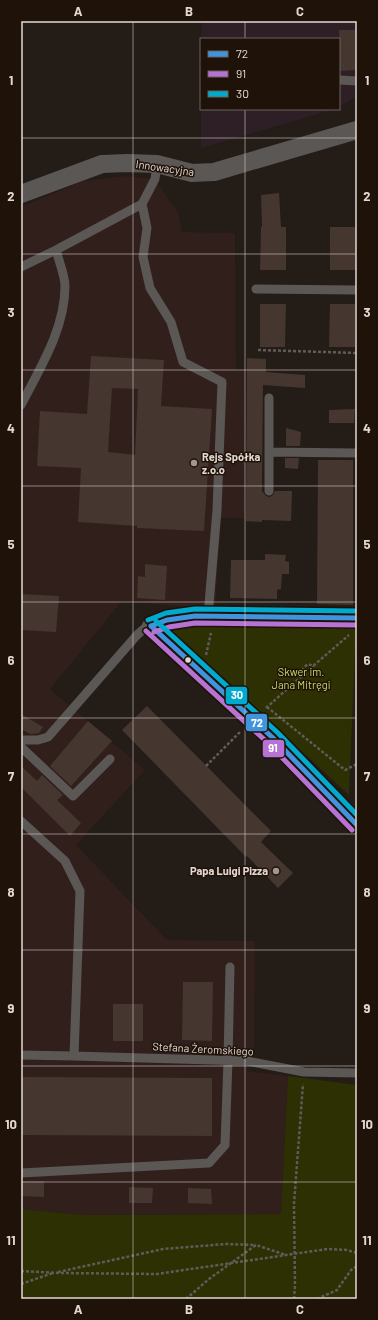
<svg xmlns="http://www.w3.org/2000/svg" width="378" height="1320" font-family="Barlow,sans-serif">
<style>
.commercial{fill:#2e1f27}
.industrial{fill:#311f1c}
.green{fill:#2c3003}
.building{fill:#453630;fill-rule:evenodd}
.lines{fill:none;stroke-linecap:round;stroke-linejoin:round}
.path{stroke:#605b59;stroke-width:2.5;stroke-dasharray:3 2;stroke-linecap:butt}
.lane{stroke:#5a5755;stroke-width:9}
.street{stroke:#5a5755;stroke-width:18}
.bus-1-casing{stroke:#1f1209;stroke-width:8}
.bus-2-casing{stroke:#1f1209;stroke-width:8}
.bus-3-casing{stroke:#1f1209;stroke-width:8}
.bus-1{stroke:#4094de;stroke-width:5}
.bus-2{stroke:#b673d3;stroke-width:5}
.bus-3{stroke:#00a9ce;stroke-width:5}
.grid{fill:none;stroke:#e3d9d3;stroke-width:1;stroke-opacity:0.55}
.poi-dot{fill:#a09791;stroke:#1f1209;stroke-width:1.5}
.bus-dot{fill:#e3d9d3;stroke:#1f1209;stroke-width:1.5}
.labels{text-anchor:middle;stroke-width:3;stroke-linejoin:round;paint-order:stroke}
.street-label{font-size:11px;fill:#e3d9d3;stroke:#1f1209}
.poi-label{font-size:11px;font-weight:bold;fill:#e3d9d3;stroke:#1f1209;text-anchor:start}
.park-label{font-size:11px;fill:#cadb67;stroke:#1f1209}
.line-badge{stroke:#1f1209;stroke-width:1.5}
.badge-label{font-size:11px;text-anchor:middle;font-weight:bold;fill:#fff}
.neatline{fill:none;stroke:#e3d9d3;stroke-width:1.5}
.grid-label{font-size:13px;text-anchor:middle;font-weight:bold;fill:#e3d9d3}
</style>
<rect width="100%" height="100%" fill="#241c17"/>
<path class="commercial" d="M202,21H357V96L339,107V39H201Z
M201,109H335L201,148Z"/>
<path class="industrial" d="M126,176L155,179L178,213L182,232L235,233L236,370H245V518H221L215,610L122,601L50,689L145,770L76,845L167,940L255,941L254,1052L247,1061V1071L288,1076L281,1214L83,1215L21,1209V207L83,181Z"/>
<path class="green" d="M187,626H356L349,795L171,631Z
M288,1076L357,1085V1299H21V1209L83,1215L281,1214Z"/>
<path class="building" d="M339,30H357V70L340,71Z
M279,193L281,227H286V270H260L261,227H262L261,195Z
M330,227H356V270H330Z
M260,304H286L285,347H260Z
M330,304H355V347H329Z
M91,356L164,360L161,406L212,409L204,531L137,528V526L78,522L81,468L37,466L40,411L87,414ZM112,388L138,389L135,455L108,452Z
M247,358L266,359V372L305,375V388L263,385L262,491L266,496L269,497L272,496L275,491H292L291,521L262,520V522L246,521Z
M355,409L354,423H329V410Z
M286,428L301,432L300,446H286Z
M285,458H299L298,469L285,468Z
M318,460H353V605L317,604Z
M265,554L286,555L285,561L289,562V574H282L281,589L277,590V599L230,598L231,560H265Z
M145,564L167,566L165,600L137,598L138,576L145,577Z
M21,594L59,596L56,632L21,630Z
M147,706L271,831L261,842L293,873L278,888L247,856L246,857L122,730Z
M21,714L43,727L39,733L30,734L21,729Z
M88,721L112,741L71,786L50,766Z
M21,766L37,781L42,775L63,795L57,800L81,823L70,836L21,787Z
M183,982H213L212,1041L182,1040Z
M113,1004H143V1041H113Z
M21,1077L212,1078V1136L21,1135Z
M21,1181H44V1197L21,1196Z
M129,1187L153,1188L152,1203H129Z
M188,1188L211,1189L212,1204L188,1203Z"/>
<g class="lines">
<path class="path" d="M258,350L357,353
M206,655L211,633
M304,674C309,676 311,674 314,670L313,666
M267,707L345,770L357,764
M266,708L304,674L302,671L304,667L308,664L313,666L349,635
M206,766L241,731
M21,1271L60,1273L157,1274L327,1249L347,1250L357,1253
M58,1272L163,1249L226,1244L256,1245
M21,1284L53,1273
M186,1299L209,1279L256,1245L286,1255
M294,1299L295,1286L294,1204L303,1084
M317,1299L337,1290L351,1270L357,1266
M356,1299L357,1298"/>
<path class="lane" d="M339,80L357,81
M142,204L147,228L143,257L150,288L171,322L183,362L222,382L217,510L208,616
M21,267L56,250L142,204L155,179L157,164
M256,289L357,290
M21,405C40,368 65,329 65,286C65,276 59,261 56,250
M269,452L357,453
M269,491V398
M21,740H38L48,737L137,635L145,628L151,626
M21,747L73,796L110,759
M21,821L65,861L80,891L74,1056
M21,1055L74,1056L247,1061L304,1072L357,1073
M21,1173L209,1163L225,1145L228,1061L230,967"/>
<path class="street" d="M21,194L102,164L127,163L157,164L192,173L214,172L357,130
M357,618L195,616C180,618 165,619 151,626L273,738L357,825"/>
<g class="bus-1-casing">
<path id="bus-1" d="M151,626L273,738L357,825
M151,626L167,620L195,616L357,618"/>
</g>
<g class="bus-2-casing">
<path id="bus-2" d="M146,631L268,743L352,830
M154,632L169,627L195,623L357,625"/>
</g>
<g class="bus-3-casing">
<path id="bus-3" d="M148,620L166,613L195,609L357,611
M156,621L278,733L357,815"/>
</g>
<use href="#bus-1" class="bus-1"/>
<use href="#bus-2" class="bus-2"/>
<use href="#bus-3" class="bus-3"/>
</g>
<path class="grid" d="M133,21V1299M245,21V39M245,109V1299M21,138H357M21,254H357M21,370H357M21,486H357M21,602H357M21,718H357M21,834H357M21,950H357M21,1066H357M21,1182H357"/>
<g class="poi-dot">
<circle cx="194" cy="463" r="4"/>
<circle cx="276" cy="871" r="4"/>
</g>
<circle class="bus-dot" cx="188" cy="660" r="3.5"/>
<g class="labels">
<g class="street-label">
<text transform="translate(165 168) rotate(8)" y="4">Innowacyjna</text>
<text transform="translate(203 1049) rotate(3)" y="4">Stefana Żeromskiego</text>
</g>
<g class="poi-label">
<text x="202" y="461">Rejs Spółka<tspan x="202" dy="13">z.o.o</tspan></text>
<text x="268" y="875" text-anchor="end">Papa Luigi Pizza</text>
</g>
<g class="park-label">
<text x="301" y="676">Skwer im.<tspan x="301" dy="13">Jana Mitręgi</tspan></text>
</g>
</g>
<g class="line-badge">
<rect x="225" y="686" width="23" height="19" rx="4" fill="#00a9ce"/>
<rect x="245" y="713" width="23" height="19" rx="4" fill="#4094de"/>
<rect x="262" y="739" width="23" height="19" rx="4" fill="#b673d3"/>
</g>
<g class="badge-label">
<text x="237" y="699">30</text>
<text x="257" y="727">72</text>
<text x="273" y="752">91</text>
</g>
<rect width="378" height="1320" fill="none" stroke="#1f1209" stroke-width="44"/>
<rect x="200" y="38" width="140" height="72" fill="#1f1209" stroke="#6d625a"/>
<rect x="208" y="51" width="20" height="6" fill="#4094de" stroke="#6d625a"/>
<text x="236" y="58" font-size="12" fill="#e3d9d3">72</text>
<rect x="208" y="71" width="20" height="6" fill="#b673d3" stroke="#6d625a"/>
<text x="236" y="78" font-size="12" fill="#e3d9d3">91</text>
<rect x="208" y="91" width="20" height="6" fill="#00a9ce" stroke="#6d625a"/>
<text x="236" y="98" font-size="12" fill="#e3d9d3">30</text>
<rect x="22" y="22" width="334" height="1276" class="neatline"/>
<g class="grid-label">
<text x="78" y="16">A</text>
<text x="189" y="16">B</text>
<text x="300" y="16">C</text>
<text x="11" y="85">1</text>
<text x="367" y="85">1</text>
<text x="11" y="201">2</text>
<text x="367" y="201">2</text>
<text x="11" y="317">3</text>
<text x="367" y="317">3</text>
<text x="11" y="433">4</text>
<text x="367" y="433">4</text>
<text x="11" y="549">5</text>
<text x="367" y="549">5</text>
<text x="11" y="665">6</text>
<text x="367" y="665">6</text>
<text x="11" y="781">7</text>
<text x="367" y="781">7</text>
<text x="11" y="897">8</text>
<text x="367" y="897">8</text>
<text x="11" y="1013">9</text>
<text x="367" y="1013">9</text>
<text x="11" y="1129">10</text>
<text x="367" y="1129">10</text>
<text x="11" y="1245">11</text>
<text x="367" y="1245">11</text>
<text x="78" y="1314">A</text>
<text x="189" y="1314">B</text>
<text x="300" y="1314">C</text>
</g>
</svg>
